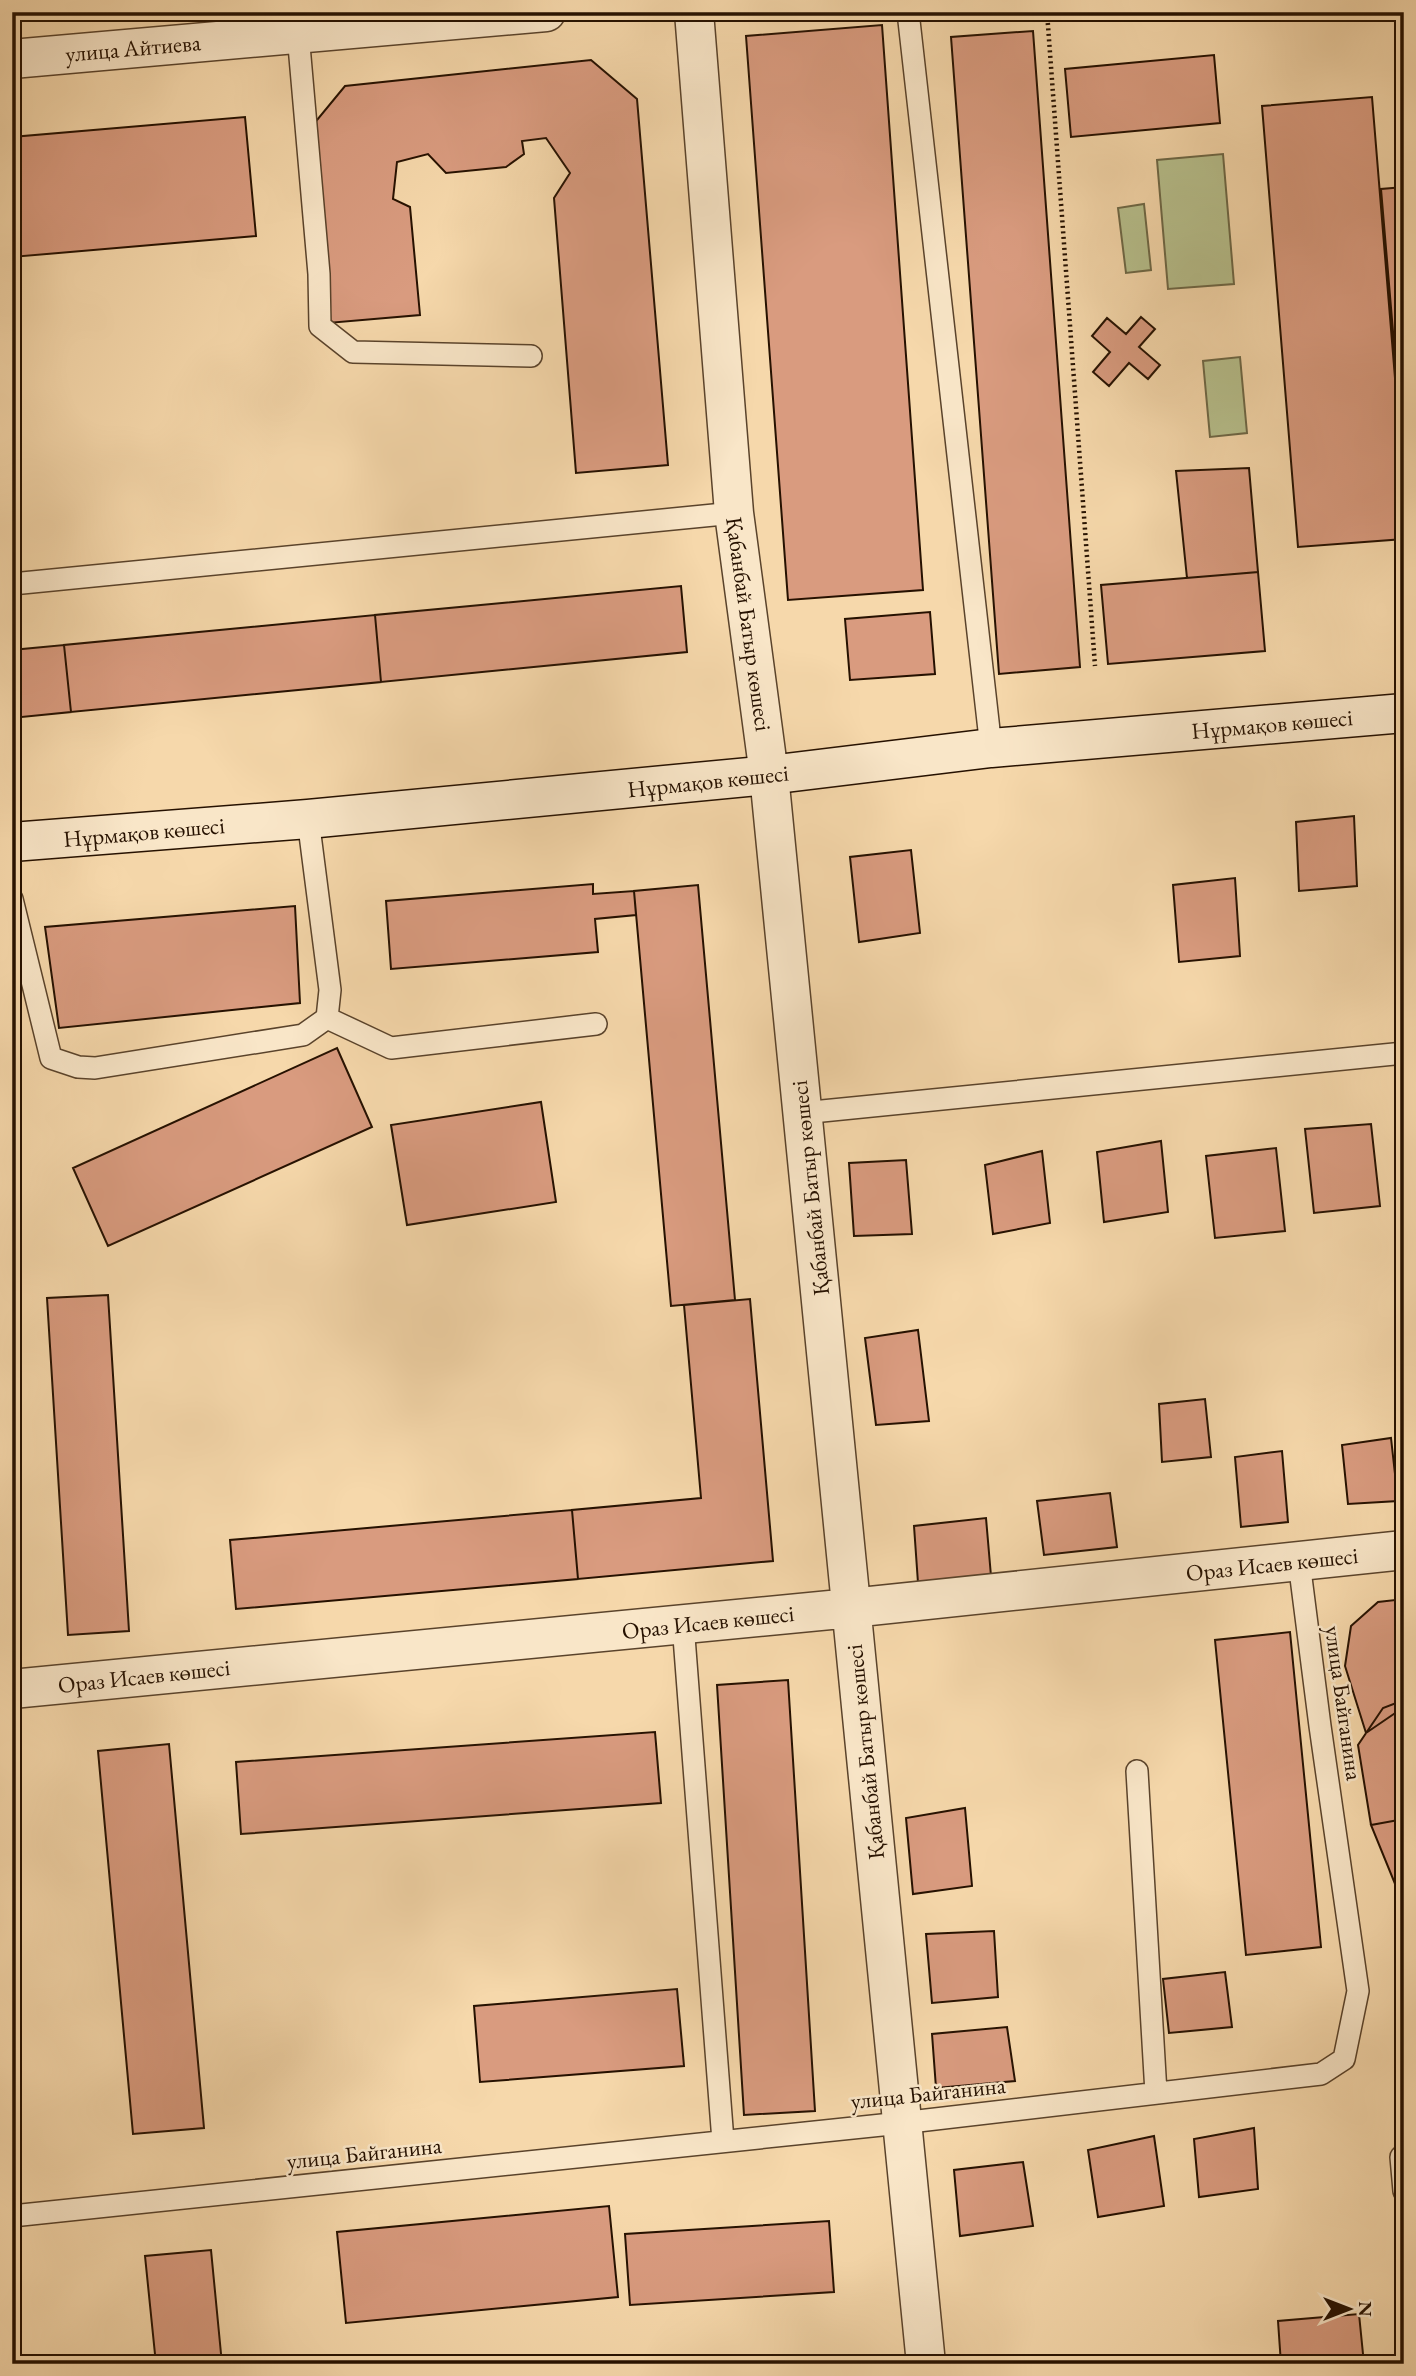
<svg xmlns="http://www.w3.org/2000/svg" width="1416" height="2376" font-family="'EB Garamond',serif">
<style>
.green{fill:#b7c08d;stroke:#6e6846;stroke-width:2}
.building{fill:#d99b7f;stroke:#261100;stroke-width:2}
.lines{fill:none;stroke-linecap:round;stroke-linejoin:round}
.lane-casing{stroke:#5a432b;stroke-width:24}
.street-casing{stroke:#5a432b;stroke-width:41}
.secondary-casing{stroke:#261100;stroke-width:41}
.path{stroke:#261100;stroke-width:4.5;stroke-dasharray:2 3.5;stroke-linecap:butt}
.lane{stroke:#f9e6c8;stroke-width:21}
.street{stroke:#f9e6c8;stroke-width:38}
.secondary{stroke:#f9e6c8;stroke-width:38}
.labels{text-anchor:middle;stroke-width:5;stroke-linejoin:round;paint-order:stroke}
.street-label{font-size:23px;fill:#261100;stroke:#f9e6c8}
</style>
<rect width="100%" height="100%" fill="#f6d8ab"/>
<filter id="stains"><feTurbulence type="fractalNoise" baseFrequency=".00286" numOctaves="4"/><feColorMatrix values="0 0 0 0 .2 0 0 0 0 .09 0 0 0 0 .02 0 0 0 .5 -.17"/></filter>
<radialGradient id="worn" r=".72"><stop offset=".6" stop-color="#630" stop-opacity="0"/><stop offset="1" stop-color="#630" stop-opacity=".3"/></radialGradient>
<path class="green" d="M1223,154L1234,284L1168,289L1157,160Z
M1144,204L1151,270L1126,273L1118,208Z
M1240,357L1247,433L1210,437L1203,361Z"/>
<path class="building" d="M12,12H66L12,16Z
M882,25L923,590L788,600L746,36Z
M1033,31L1080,667L999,674L951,37Z
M1214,55L1220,123L1071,137L1065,69Z
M591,60L637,99L668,465L576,473L554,198L570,173L546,138L522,141L524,154L506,167L446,173L428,154L397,162L393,199L410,207L420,315L328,323L312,126L345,86Z
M1372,97L1404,488V539L1298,547L1262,106Z
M245,117L256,236L12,257V137Z
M1404,187V462L1381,189Z
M1141,317L1155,329L1139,347L1160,365L1148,379L1129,363L1109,386L1093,372L1110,352L1092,336L1107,318L1126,334Z
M1249,468L1258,572L1187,578L1176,471Z
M1258,572L1265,651L1108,664L1101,585Z
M681,586L687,652L381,682L375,615Z
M930,612L935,674L850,680L845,619Z
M375,615L381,682L71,712L64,645Z
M64,645L71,712L12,718V650Z
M1354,816L1357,886L1299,891L1296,822Z
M911,850L920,933L859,942L850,857Z
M1235,878L1240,956L1179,962L1173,885Z
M593,884V894L634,891L636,915L595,919L598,952L391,969L386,901Z
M698,885L735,1300L671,1306L634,891Z
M295,906L300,1003L59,1028L45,927Z
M337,1048L372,1127L108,1246L73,1168Z
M541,1102L556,1202L407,1225L391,1125Z
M1371,1124L1380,1206L1314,1213L1305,1129Z
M1161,1141L1168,1212L1104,1222L1097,1152Z
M1276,1148L1285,1231L1215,1238L1206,1156Z
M1042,1151L1050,1223L993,1234L985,1165Z
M906,1160L912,1234L854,1236L849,1163Z
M108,1295L129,1631L68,1635L47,1298Z
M750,1299L773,1561L578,1579L572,1510L701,1498L684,1305Z
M918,1330L929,1421L876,1425L865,1338Z
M1205,1399L1211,1457L1162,1462L1159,1404Z
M1391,1438L1398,1501L1348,1504L1342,1445Z
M1282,1451L1288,1522L1241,1527L1235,1457Z
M1110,1493L1117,1547L1044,1555L1037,1501Z
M572,1510L578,1579L236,1609L230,1540Z
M986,1518L991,1576L918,1583L914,1526Z
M1404,1599V1707L1366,1733L1345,1666L1351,1626L1378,1602Z
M1290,1632L1321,1947L1246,1955L1215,1640Z
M788,1680L815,2111L744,2115L717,1685Z
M1404,1700V1819L1371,1825L1358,1745L1383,1708Z
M655,1732L661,1803L241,1834L236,1762Z
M169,1744L204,2128L133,2134L98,1751Z
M965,1808L972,1886L913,1894L906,1818Z
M1404,1819V1901H1402L1371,1825Z
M994,1931L998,1997L932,2003L926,1934Z
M1225,1972L1232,2027L1169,2033L1163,1979Z
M677,1989L684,2066L480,2082L474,2006Z
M1007,2027L1015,2081L936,2088L932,2034Z
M1254,2128L1258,2189L1199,2197L1194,2139Z
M1154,2136L1164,2206L1098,2217L1088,2150Z
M1023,2162L1033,2226L960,2236L954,2170Z
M609,2206L618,2297L346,2323L337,2232Z
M829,2221L834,2292L630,2305L625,2234Z
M211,2250L222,2364H156L145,2256Z
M1359,2314L1364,2364H1281L1278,2321Z"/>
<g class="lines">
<g class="lane-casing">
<path id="lane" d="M908,12L991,748
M298,34L319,274L320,326L353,352L531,356
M12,584L734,513
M12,899L51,1058L78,1067L95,1068L303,1035L327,1018L330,990L308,819
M327,1018L391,1048L596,1024
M802,1113L1404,1053
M683,1624L723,2141
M1137,1771L1156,2093
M1401,2157L1404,2191
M12,2216L901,2123L1321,2074L1344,2059L1358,1991L1320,1726L1299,1562"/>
</g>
<g class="street-casing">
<path id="street" d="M694,12L734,513L769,775L926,2364
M12,59L546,12
M12,1689L851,1608L1404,1550"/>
</g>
<g class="secondary-casing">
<path id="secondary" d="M12,842L308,819L769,775L991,748L1404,713"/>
</g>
<path class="path" d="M1047,12L1095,666"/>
<use href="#lane" class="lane"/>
<use href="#street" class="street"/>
<use href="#secondary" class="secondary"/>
</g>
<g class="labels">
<g class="street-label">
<text transform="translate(133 48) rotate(-5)" y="8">улица Айтиева</text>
<text transform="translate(749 624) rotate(82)" y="8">Қабанбай Батыр көшесі</text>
<text transform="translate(1272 724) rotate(-5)" y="8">Нұрмақов көшесі</text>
<text transform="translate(708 781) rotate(-6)" y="8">Нұрмақов көшесі</text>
<text transform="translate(144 832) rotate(-5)" y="8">Нұрмақов көшесі</text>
<text transform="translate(810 1188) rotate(-96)" y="8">Қабанбай Батыр көшесі</text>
<text transform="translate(1272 1564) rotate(-6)" y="8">Ораз Исаев көшесі</text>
<text transform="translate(708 1622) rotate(-6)" y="8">Ораз Исаев көшесі</text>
<text transform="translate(144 1676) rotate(-6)" y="8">Ораз Исаев көшесі</text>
<text transform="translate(1344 1703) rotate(82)" y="8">улица Байганина</text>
<text transform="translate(865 1752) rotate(-96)" y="8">Қабанбай Батыр көшесі</text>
<text transform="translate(928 2093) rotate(-6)" y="8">улица Байганина</text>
<text transform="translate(364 2153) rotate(-6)" y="8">улица Байганина</text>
</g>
</g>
<rect width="1416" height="2376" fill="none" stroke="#f6d8ab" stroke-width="42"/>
<rect x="14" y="14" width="1388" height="2348" fill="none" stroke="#261100" stroke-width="3.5"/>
<rect x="21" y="21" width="1374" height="2334" fill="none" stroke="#261100" stroke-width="2"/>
<g transform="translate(1349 2309) rotate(90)" stroke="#f9e6c8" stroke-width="5" paint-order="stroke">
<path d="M0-5L12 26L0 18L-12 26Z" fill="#261100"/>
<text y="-10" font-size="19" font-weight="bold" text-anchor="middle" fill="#261100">N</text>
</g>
<rect width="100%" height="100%" filter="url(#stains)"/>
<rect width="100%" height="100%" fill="url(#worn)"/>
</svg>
